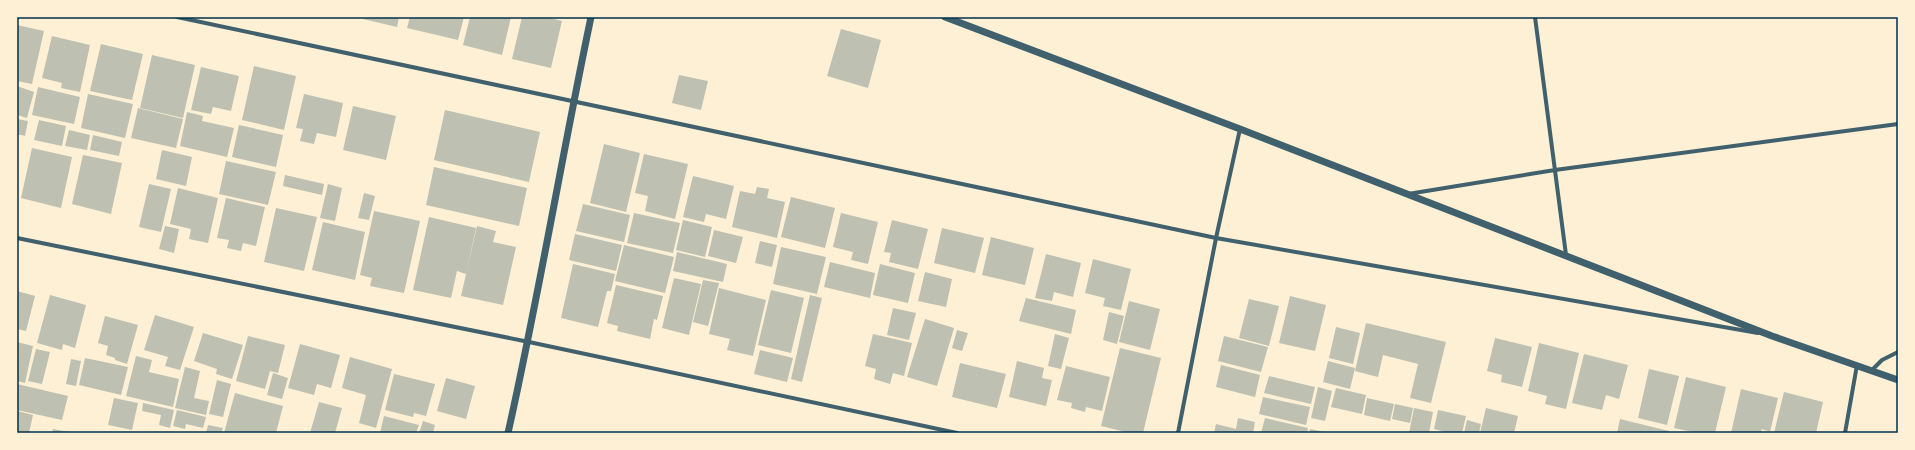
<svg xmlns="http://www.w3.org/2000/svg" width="1915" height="450" font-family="'Crimson Pro',serif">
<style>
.building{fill:#bec0b2}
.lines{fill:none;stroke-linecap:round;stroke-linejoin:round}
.minor{stroke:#3f606c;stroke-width:4}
.tertiary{stroke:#3f606c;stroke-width:7}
.neatline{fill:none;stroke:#003049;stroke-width:1.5}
</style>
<rect width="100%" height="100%" fill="#fdf0d5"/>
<path class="building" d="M363,17H399L397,27L363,19Z
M410,17H464L458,40L407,28Z
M470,17H511L502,55L463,45Z
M522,17H546L562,21L551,68L512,59Z
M17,25L44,31L32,84L17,81Z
M841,29L881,40L868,88L827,76Z
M52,36L90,45L80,92L61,88L62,83L42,78Z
M101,44L143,54L132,100L90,91Z
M152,55L195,65L183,118L140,108Z
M254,66L296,76L284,130L242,120Z
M201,67L239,76L231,111L213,107L211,114L191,110Z
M679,75L708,81L701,110L672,103Z
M17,86L34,92L27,118L17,115Z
M38,87L80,97L74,124L32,115Z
M88,94L133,104L125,138L81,128Z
M304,94L343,103L336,137L317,133L314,144L300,141L303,129L296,128Z
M353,106L396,116L386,160L343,150Z
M138,108L183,119L176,148L131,138Z
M445,110L540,132L529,182L434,160Z
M187,112L203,116L202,121L234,128L227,157L180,146Z
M17,119L28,121L25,136L17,134Z
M39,120L66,126L62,146L34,140Z
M239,125L283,135L276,167L232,157Z
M69,130L90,135L87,150L65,146Z
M93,135L122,142L119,156L90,150Z
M604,144L640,153L626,212L590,203Z
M32,148L72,157L61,208L21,198Z
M162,150L192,157L186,186L156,179Z
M644,154L688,164L675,219L645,211L648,196L635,193Z
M83,155L122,163L111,214L72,204Z
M226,161L276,172L268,205L219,194Z
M434,167L527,188L519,226L426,205Z
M285,175L324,184L322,195L283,186Z
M693,176L734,186L726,219L706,214L704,222L683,217Z
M149,184L171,189L161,232L139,227Z
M328,184L342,188L335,221L320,218Z
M757,187L769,189L767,198L785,202L777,238L732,227L740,191L755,194Z
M178,188L218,198L208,243L189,239L191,229L170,224Z
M364,193L375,196L369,220L358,218Z
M791,197L835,208L825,248L781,237Z
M226,198L265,207L256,246L243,243L241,251L227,248L229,240L217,238Z
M583,204L630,215L624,242L576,231Z
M276,208L317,217L304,271L264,262Z
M374,211L420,221L404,293L370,286L372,278L360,275Z
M634,213L680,223L673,253L627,243Z
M841,213L878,222L868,264L851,260L853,252L833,247Z
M429,217L476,228L466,274L457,271L451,298L413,290Z
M683,220L712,227L705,257L676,250Z
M892,220L928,229L918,269L889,262L891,253L884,252Z
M323,222L365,232L355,280L312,270Z
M165,226L179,229L174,253L159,249Z
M477,226L496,231L493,242L516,247L503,305L461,296Z
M942,228L984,238L975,273L934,263Z
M714,230L743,237L736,263L708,256Z
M575,234L622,245L616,271L569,260Z
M991,237L1034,248L1025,285L982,275Z
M760,241L777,245L772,267L755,263Z
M624,245L674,257L665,293L615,281Z
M781,247L826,257L817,294L773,284Z
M677,252L727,264L723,282L673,271Z
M1046,254L1081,263L1073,297L1054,292L1052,301L1035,298Z
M1093,259L1131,269L1121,310L1103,306L1105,298L1085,293Z
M830,262L875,273L870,298L824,287Z
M573,264L615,274L611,291H607L598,327L561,318Z
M880,264L915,273L908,303L873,295Z
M925,272L952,279L946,307L918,301Z
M674,278L701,284L689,335L662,328Z
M703,280L719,283L708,326L693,322Z
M616,285L663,296L657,320L654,319L650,339L617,331L618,326L607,323Z
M719,288L766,300L753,356L727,350L730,339L709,334Z
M771,290L804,298L791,353L758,345Z
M17,291L35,296L26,331L17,329Z
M50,295L86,305L75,348L63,344L62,350L37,343Z
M810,295L822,298L802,382L791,379Z
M1290,296L1326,305L1315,351L1279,343Z
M1026,298L1076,310L1071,334L1019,321Z
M1249,299L1279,306L1269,346L1239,338Z
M1129,301L1160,309L1150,350L1119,342Z
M893,308L916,313L909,340L887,335Z
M1109,312L1124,316L1117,344L1103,340Z
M155,315L194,327L180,370L165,366L168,357L144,350Z
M105,316L138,325L127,364L115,360V358L106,355L108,346L98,343Z
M925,319L954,328L937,386L907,377Z
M1366,323L1446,342L1431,403L1410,398L1418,364L1383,355L1378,377L1355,371Z
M1336,327L1360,333L1353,364L1329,358Z
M957,330L968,333L962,351L952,348Z
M203,333L243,345L232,379L216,374L217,369L194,361Z
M873,334L912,343L904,376L893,373L890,384L874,379L876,369L865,366Z
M1055,334L1069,338L1061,369L1048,366Z
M248,336L285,345L278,373L270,371L265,389L236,381Z
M1224,336L1268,347L1261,372L1218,361Z
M1495,338L1532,347L1522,387L1501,382L1502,375L1487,371Z
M17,342L33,346L25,383L17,381Z
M1539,343L1579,353L1566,409L1545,404L1547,396L1528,391Z
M300,344L340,355L331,388L317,384L314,395L288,388Z
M1120,348L1161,358L1143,433H1130L1101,426Z
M36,349L50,352L42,384L28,381Z
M760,350L793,358L787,382L754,374Z
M1584,354L1628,365L1619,399L1606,395L1602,410L1572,403Z
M136,356L152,360L149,372L179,379L173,407L126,396Z
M350,357L392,369L376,428L359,423L366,395L342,388Z
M85,358L128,367L121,395L79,385Z
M71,359L81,361L76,386L66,384Z
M1017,361L1044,368L1042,378L1052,380L1046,406L1009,397Z
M1328,361L1355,368L1350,389L1323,382Z
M960,363L1006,374L997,408L952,397Z
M1221,365L1260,375L1255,397L1216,387Z
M1066,366L1110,377L1102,411L1086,407L1085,412L1071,408L1072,403L1057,400Z
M185,367L200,371L194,398L209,401L206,415L175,408Z
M1649,369L1679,376L1667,425L1638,418Z
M273,373L288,378L282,399L267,395Z
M394,374L435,384L426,416L414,413L413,417L385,410Z
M1269,376L1315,387L1311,404L1264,393Z
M1686,377L1726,387L1715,433H1697L1674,428Z
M446,378L475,386L466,419L437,411Z
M217,380L231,384L223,417L209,414Z
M17,384L68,396L62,420L17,410Z
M1318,387L1332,391L1325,421L1311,418Z
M1336,388L1366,395L1362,414L1331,407Z
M1741,389L1778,398L1770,432L1762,429L1761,433H1731Z
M1784,392L1823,402L1816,433H1774Z
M235,393L283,406L276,433H224Z
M1263,397L1310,407L1306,425L1259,414Z
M114,398L138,403L132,430L108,425Z
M1367,398L1394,404L1390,421L1364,415Z
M319,402L342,408L335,433H310Z
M143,403L174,410L170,428L159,425L161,415L142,411Z
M1395,404L1413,408L1410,423L1392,419Z
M1414,408L1433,412L1429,433H1409Z
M1486,408L1518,416L1514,433H1480Z
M177,410L206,417L203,428L186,424L185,429L173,426Z
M1438,410L1466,416L1462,433H1449L1434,429Z
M17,411L33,415L29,433H17Z
M384,416L419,425L416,433H380Z
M1238,418L1255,422L1253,433H1214L1216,424L1236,429Z
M1265,418L1308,428L1307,433H1261Z
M1620,419L1669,431V433H1617Z
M1467,420L1481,424L1479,433H1464Z
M423,421L435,425L433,433H419Z
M208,425L223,428L221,433H206Z
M53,429L69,432V433H52Z
M1310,429L1325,432V433H1309Z"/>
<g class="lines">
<path class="minor" d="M177,17L1216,238L1758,333
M1535,17L1566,255
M1408,194L1555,170L1898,124
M17,238L529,342L957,433
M1872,370L1882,360L1898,352
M1178,433L1216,238L1240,129
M1845,433L1857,365"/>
<path class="tertiary" d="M945,17L1240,129L1772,336L1898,380
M508,433C539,295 562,155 591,17"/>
</g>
<rect width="1915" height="450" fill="none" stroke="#fdf0d5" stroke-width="36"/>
<rect x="18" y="18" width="1879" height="414" class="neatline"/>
</svg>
